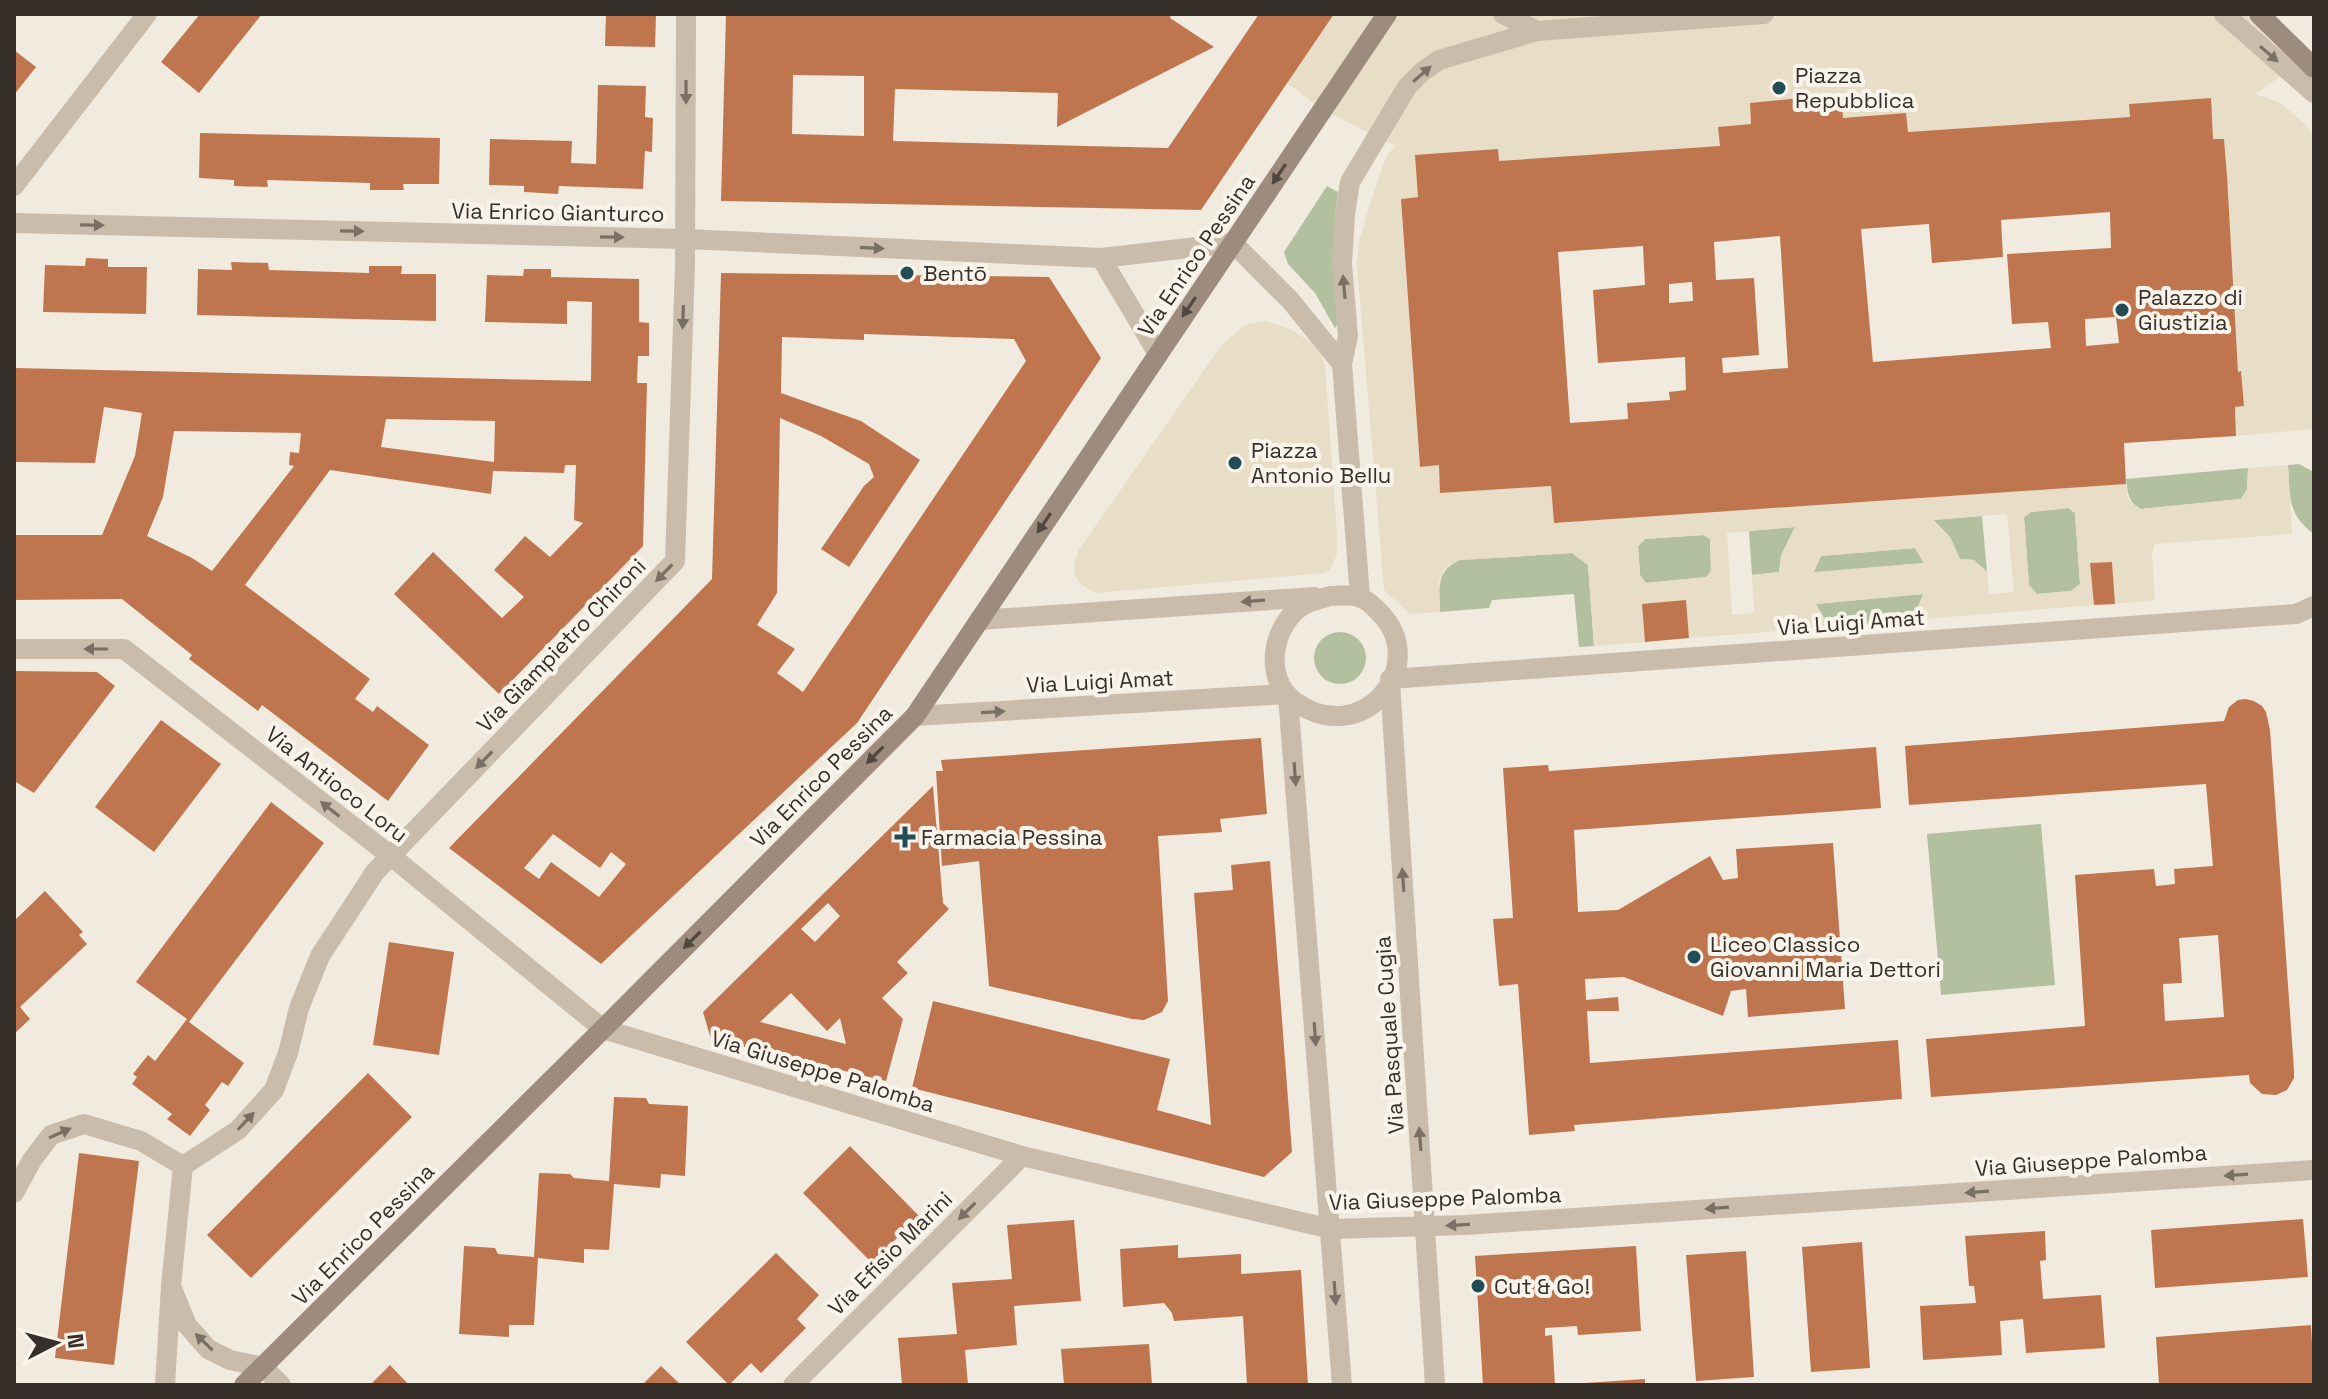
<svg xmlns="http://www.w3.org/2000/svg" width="2328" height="1399" font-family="'Space Grotesk',sans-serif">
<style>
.green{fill:#b2c09f}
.plaza{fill:#e8ddc7;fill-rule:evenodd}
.building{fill:#bf764f;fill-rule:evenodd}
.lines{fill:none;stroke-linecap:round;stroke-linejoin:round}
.street{stroke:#c9bcab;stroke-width:20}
.secondary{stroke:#9d8c7d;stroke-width:20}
.oneway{fill:#796f64}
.oneway2{fill:#50473f}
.poi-dot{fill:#224d56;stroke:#f9f4eb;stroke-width:3}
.labels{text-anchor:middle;stroke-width:8;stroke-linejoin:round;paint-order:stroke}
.poi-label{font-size:22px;fill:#37302a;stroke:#f9f4eb;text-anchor:start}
.street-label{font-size:22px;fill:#37302a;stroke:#f9f4eb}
</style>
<rect width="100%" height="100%" fill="#f1ebdf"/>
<path class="green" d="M1327,186L1338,192C1331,238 1333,276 1339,322L1335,328L1315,293L1288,264L1284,252Z
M2299,464L2314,472V534C2287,515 2290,495 2288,465Z
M2248,468L2247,490L2241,499L2141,509C2128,502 2128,493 2126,479Z
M2068,508L2075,513L2080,584L2071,591L2037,594L2029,585L2024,517L2031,512Z
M1982,516L1987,572L1974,560L1960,559L1950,537L1933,520Z
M1795,527L1781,556L1779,572L1752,575L1749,531Z
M1703,535L1710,539L1711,570L1707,577L1646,583L1640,575L1638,546L1645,539Z
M1915,548L1924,563L1813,573L1821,556Z
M1572,553L1588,565L1594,646L1579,647L1574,594L1492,600L1489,608L1440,612C1439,589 1436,570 1460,560Z
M1924,594L1912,620L1830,627L1815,604Z
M1314 658a26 26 0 1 1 52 0a26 26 0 1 1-52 0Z
M2041,824L2055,985L1941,995L1927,834Z"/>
<path class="plaza" d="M1334,14H2245L2298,64L2255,94L2281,103L2306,125L2314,136V429L2236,436L2235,407L2244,406L2240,371L2238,372L2227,174L2224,139H2213L2210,98L2129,104L2130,117L1908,132L1401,199L1420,466L1439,465L1441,493L1551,486L1554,523L2126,484L2128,498L2134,505L2141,509L2241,499L2247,490L2248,468L2288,465L2292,534L2155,544L2152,554L2155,600L2115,604L2112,562L2091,563L2094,605L1912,620L1923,594L1816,604L1830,627L1689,638L1686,601L1645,642L1594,646L1588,565L1572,553L1460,560L1450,564L1443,571L1439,582L1440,612L1410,614L1384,590L1357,265L1359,241L1371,201L1386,157L1395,146L1323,110L1287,83ZM2068,508L2075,513L2080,584L2071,591L2037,594L2029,585L2024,517L2031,512ZM2007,514L2014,592L1989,594L1987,572L1974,560L1960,559L1950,537L1934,520ZM1795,527L1781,556L1779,572L1752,575L1754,613L1732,615L1727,533ZM1704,535L1710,539L1711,571L1706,577L1646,583L1640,575L1638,546L1645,539ZM1915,548L1924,563L1814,572L1821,556Z
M1266,321L1290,329L1309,341L1320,351L1325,367L1337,533V554L1330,570L1325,573L1096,593L1083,586L1075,576L1074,564L1078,551L1223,343L1247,324Z"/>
<path class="building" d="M200,14H262L199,93L161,62Z
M606,14H656L655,47L605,46Z
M726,14H1171L1170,18L1214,47L1057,127L1058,93L895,89L893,141L1168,148L1259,14H1334L1201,210L721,201ZM793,75L864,76V136L792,134Z
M14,50L36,67L14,95Z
M598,85L646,86L645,117L653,118L652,152L645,151L643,189L559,186L558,194L524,192V186L489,185L490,139L572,141L571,163L596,164Z
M1841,94L1843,118L1906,113L1908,132L2130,117L2129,104L2211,98L2213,139H2224L2227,175L2238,372L2241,371L2244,406L2235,407L2236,436L2124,443L2126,484L1554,523L1551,486L1440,493L1439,465L1420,467L1401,199L1418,197L1415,155L1498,149L1499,161L1720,146L1718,127L1751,124L1750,103ZM2110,212L2111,248L2007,254L2012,324L2048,322L2051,348L1873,362L1861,229L1929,224L1932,263L2003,257L2001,220ZM1780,236L1788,368L1723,373L1722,358L1759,355L1754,278L1716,280L1714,242ZM1643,246L1645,285L1593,290L1598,363L1685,357L1686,390L1669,392L1670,400L1627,403L1628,419L1570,423L1558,252ZM1692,282L1693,301L1669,303V284ZM2116,317L2119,343L2086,346L2085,319Z
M200,133L440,138L439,184H403L404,190H370V183L267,180L268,187L234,186V180L199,178Z
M86,258L108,259V267H147L146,314L43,312L45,265L85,266Z
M231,262L268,263L269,270L369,273V266H402L401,274H436V321L197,315L198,269L232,270Z
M524,269H551V277L639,279V322L649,323V356H638L637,383H647L643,546L499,694L394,594L433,552L502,618L524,597L494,570L525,536L550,557L583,523L574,520L576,465H565L564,473L493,471L491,494L330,470L245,585L370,679L355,699L373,712L377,706L429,745L388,801L262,705L258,711L189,659L192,655L122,599L14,600V535H102L135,456L142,413L104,407L95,463L14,462V368L591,381L592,302L567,301V324L485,322L487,275L523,276ZM386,419L495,421L494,462L381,447ZM174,431L301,433L299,453L290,452L289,465L294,466L212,571L192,558L147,536L163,497Z
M721,273L1049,277L1101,358L857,723L601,964L449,848L712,579ZM864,334L1014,339L1026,361L803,692L777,673L795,649L757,625L777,593L780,418L821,436L869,464L874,477L864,486L821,549L849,567L920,460L861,421L781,393L782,337L864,340ZM553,834L600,868L611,852L626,864L599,897L551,862L539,879L524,868Z
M2112,562L2115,604L2094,605L2090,563Z
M1686,600L1689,638L1645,642L1642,604Z
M14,671L97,672L115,686L34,793L14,781Z
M2245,699L2254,701L2262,706L2266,712L2270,730L2294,1070V1078L2287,1090L2276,1095L2262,1094L2250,1083L2249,1075L1931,1097L1926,1039L2085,1026L2075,875L2154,869L2156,886L2175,884L2174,869L2213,866L2206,784L1909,805L1905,746L2224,721L2229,707L2238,700ZM2218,935L2224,1017L2165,1021L2163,984L2182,983L2179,938Z
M161,720L221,764L154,852L95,807Z
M1261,738L1267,814L1220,819L1222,832L1158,836L1168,1001L1162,1012L1144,1020L1132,1019L989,986L979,861L942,866L936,771H943L941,760Z
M1876,747L1881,808L1574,830L1578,912L1618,910L1710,856L1723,880L1738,878L1736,849L1833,843L1845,1009L1748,1017L1746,989L1731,991L1723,1016L1624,977L1585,979L1586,1000L1618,997L1619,1011H1587L1590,1063L1898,1040L1902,1099L1574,1125L1575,1131L1529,1135L1518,984L1499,986L1493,919L1513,918L1503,768L1548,765L1549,771Z
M933,786L943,903L949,909L897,962L908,973L882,998L903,1019L886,1081L711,1039L703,1012ZM828,903L840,916L815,942L801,929ZM791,993L827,1031L840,1018L846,1044L760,1022Z
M271,802L324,843L189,1022L244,1063L228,1086L222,1082L205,1105L210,1110L190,1136L167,1119L172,1114L132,1084L137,1077L133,1074L148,1055L155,1061L187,1019L136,982Z
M1270,861L1292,1152L1264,1177L912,1088L933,1001L1170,1059L1157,1110L1211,1125L1194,893L1233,890L1231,865Z
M45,891L83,932L79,935L87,944L20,1007L30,1019L14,1034V921Z
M389,942L454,952L439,1055L373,1045Z
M368,1073L412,1117L251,1278L207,1235Z
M614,1097L646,1098L649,1104L688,1106L685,1176L661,1174L660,1188L614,1184L609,1250L584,1249V1263L538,1258L534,1325H509V1337L459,1334L464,1246L495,1248L498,1254L534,1257L539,1173L570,1174L574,1178L609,1181Z
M850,1146L919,1216L872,1263L803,1193Z
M79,1153L139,1161L114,1365L55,1358Z
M2303,1219L2308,1277L2155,1288L2151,1230Z
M1074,1220L1081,1301L1014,1306L1017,1345L965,1350L968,1385H902L898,1338L957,1334L952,1283L1012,1279L1007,1225Z
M2045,1231L2046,1260L2040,1261L2043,1299L2101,1295L2105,1348L2026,1353L2023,1319L2000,1321L2002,1355L1923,1360L1920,1306L1976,1303L1974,1286H1969L1965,1236Z
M1862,1242L1870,1368L1811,1372L1802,1247Z
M1178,1245V1258L1241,1254V1274L1301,1270L1308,1385H1247L1243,1316L1174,1321L1172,1313L1164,1303L1123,1307L1120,1249Z
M1636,1246L1641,1331L1578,1335L1577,1326L1545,1328V1336L1552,1335L1555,1385H1483L1475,1256Z
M1746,1251L1754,1377L1696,1381L1686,1255Z
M776,1253L819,1295L797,1319L806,1328L761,1373L751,1363L729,1385L686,1342Z
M2311,1325L2314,1385H2159L2156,1337Z
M1149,1344L1152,1385H1064L1061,1349Z
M390,1365L409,1385H370Z
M661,1366L681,1385H642Z
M1645,1379V1385H1585V1383Z"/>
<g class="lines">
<path class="street" d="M1503,14L1537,31
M2224,14L2314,93
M14,186L147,14
M14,223L685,239L1101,258L1233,243L1290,300L1342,364
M1101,258L1158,354
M1330,596C1339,596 1353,594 1361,598C1368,600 1375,608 1380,613C1431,665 1363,751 1294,701C1263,678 1272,626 1302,606C1309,601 1321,599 1330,596Z
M1360,597L1342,364L1348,336L1342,263L1345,214L1350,182L1407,87L1423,71L1439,60L1537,31L1764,14
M979,620L1314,597
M14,649H124L391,856L603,1029L1022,1156L1331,1229L1465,1225L2314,1170
M1390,679L2296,614L2314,606
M1390,682L1435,1385
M1288,697L1342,1385
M915,716L1287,694
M183,1166L238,1130L274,1090L288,1053L299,1008L320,956L375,872L675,561L685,266L686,14
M14,1193L32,1160L51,1135L84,1124L141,1141L183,1166
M173,1291L187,1325L208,1349L230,1360L263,1367L281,1385
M165,1385L171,1286L183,1166
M793,1385L1022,1156"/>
<path class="secondary" d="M2259,14L2314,68
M244,1385L603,1029L915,716L1387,14"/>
</g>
<defs><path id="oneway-solid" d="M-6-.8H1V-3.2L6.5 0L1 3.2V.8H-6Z" transform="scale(2)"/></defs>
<g class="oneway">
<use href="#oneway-solid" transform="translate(2269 54) rotate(41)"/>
<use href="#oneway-solid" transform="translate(1422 74) rotate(-41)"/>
<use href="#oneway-solid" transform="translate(686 92) rotate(90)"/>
<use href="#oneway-solid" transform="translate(92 225) rotate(1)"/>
<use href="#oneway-solid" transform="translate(352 231) rotate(1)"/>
<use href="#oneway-solid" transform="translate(612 237) rotate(1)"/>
<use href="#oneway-solid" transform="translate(872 248) rotate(3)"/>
<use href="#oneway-solid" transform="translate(1344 287) rotate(-95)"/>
<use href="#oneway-solid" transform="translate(683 317) rotate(92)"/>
<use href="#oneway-solid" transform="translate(664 573) rotate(134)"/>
<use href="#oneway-solid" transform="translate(1253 601) rotate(176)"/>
<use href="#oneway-solid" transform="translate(96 649) rotate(180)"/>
<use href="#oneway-solid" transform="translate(993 712) rotate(-3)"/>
<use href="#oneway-solid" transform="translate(484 760) rotate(134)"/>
<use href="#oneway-solid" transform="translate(1295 774) rotate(86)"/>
<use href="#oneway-solid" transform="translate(330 809) rotate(-142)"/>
<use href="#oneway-solid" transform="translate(1403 880) rotate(-94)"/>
<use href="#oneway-solid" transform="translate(1315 1034) rotate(86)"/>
<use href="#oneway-solid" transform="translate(246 1121) rotate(-47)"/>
<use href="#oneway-solid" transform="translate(60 1133) rotate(-24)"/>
<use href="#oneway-solid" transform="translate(1420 1139) rotate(-94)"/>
<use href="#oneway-solid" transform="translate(2236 1175) rotate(176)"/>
<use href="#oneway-solid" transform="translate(1977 1192) rotate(176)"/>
<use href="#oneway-solid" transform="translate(1717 1208) rotate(176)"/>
<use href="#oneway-solid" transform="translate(967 1211) rotate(135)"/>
<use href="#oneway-solid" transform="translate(1458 1225) rotate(177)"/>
<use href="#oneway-solid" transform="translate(1335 1293) rotate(86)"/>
<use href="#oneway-solid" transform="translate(204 1342) rotate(-136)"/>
</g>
<g class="oneway2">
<use href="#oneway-solid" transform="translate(1279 174) rotate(124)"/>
<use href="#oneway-solid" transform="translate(1189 307) rotate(124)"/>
<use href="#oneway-solid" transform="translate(1044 523) rotate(124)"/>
<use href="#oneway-solid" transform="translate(875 755) rotate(135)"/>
<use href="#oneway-solid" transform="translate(692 940) rotate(135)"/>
</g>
<g class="poi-dot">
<circle cx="1779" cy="88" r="8"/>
<circle cx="907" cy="273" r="8"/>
<circle cx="2122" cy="310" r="8"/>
<circle cx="1235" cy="463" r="8"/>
<path d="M901 825h8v8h8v8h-8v8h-8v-8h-8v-8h8z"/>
<circle cx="1694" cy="957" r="8"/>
<circle cx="1478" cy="1286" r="8"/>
</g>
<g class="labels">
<g class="poi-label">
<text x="1795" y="83">Piazza<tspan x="1795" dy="25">Repubblica</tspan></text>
<text x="923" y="281">Bentō</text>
<text x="2138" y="305">Palazzo di<tspan x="2138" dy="25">Giustizia</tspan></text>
<text x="1251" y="458">Piazza<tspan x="1251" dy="25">Antonio Bellu</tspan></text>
<text x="921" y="845">Farmacia Pessina</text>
<text x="1710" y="952">Liceo Classico<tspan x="1710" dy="25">Giovanni Maria Dettori</tspan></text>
<text x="1494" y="1294">Cut &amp; Go!</text>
</g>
<g class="street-label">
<text transform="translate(558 212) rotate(1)" y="8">Via Enrico Gianturco</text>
<text transform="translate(1196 255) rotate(-56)" y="8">Via Enrico Pessina</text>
<text transform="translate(1851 622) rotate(-4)" y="8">Via Luigi Amat</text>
<text transform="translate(561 645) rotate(-46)" y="8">Via Giampietro Chironi</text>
<text transform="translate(1100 681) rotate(-3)" y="8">Via Luigi Amat</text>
<text transform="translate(821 776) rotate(-45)" y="8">Via Enrico Pessina</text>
<text transform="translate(337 784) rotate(38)" y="8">Via Antioco Loru</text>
<text transform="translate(1389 1035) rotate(-94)" y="8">Via Pasquale Cugia</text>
<text transform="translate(823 1071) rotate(17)" y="8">Via Giuseppe Palomba</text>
<text transform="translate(2091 1160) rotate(-4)" y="8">Via Giuseppe Palomba</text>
<text transform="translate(1445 1198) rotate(-2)" y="8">Via Giuseppe Palomba</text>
<text transform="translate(363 1234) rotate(-45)" y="8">Via Enrico Pessina</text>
<text transform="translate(890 1253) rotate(-45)" y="8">Via Efisio Marini</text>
</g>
</g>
<rect width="2328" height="1399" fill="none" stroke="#37302a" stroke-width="32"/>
<g transform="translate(56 1343) rotate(84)" stroke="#f9f4eb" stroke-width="6" paint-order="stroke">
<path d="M0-6L14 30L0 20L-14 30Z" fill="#37302a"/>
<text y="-12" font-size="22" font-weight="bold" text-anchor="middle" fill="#37302a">N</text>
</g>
</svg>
